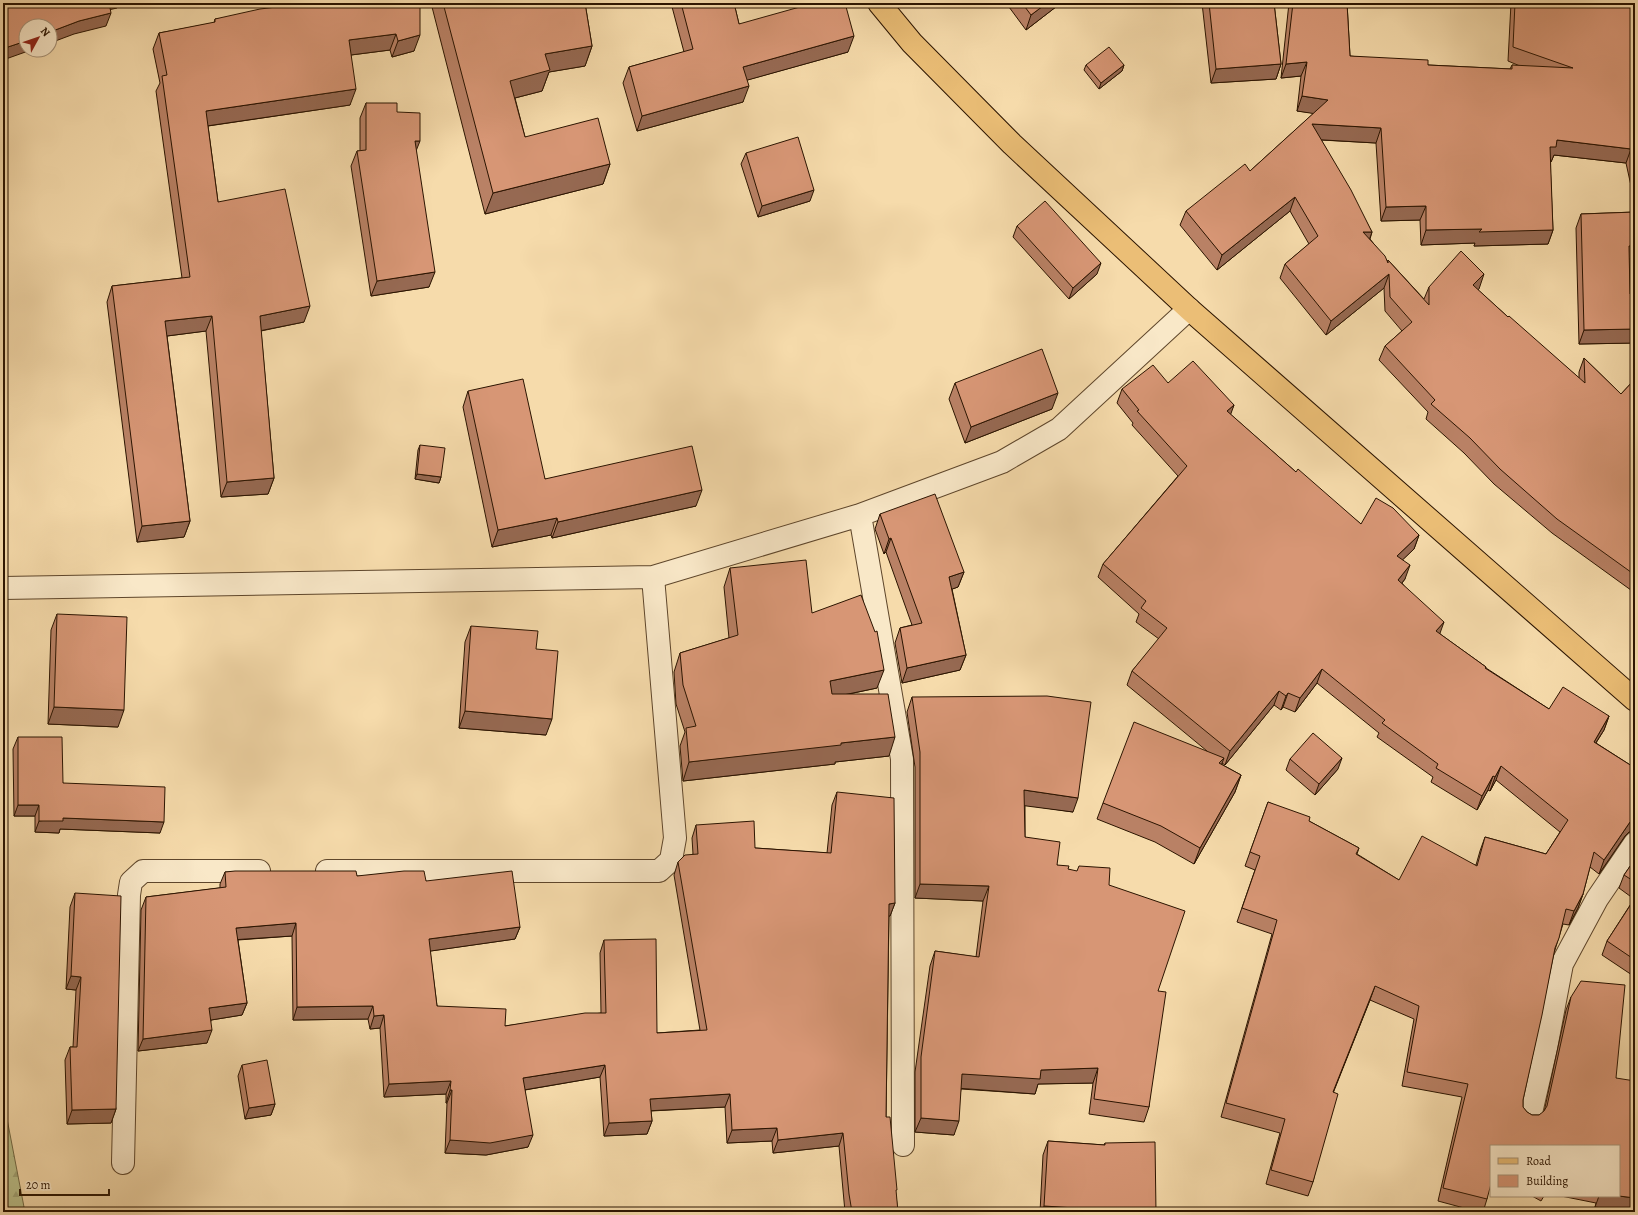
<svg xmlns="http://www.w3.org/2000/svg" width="1638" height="1215" font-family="Alegreya,serif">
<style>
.forest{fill:url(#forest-firs);stroke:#736a45}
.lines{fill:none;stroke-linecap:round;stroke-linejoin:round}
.minor-casing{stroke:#5e462b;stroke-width:24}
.major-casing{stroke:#2b1400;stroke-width:24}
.minor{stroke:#f9e8c8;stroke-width:22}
.major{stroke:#ebbe76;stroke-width:22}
.wall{fill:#b98165;stroke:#2b1400}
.shaded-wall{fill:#966952;stroke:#2b1400}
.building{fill:#d79675;stroke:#2b1400}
</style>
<defs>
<pattern id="forest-firs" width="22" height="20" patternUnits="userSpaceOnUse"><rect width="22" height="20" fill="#bbc08a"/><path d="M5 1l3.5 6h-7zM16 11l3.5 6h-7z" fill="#a1a475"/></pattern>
</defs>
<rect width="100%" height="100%" fill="#f6dbab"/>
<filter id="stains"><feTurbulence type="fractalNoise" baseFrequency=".005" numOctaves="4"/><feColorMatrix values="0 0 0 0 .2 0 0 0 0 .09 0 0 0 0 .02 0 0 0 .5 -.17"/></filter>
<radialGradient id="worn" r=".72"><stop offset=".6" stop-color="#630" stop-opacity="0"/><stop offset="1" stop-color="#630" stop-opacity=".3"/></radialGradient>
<path class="forest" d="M3,1098L24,1207L15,1212H3Z"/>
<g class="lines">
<g class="minor-casing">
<path id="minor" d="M860,515L902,759L903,1145
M3,588L653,577L860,515L1002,462L1059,429L1189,309
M327,871H659L671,860L675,838L653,577
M1530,1117L1546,1048L1562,964L1597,899L1635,843
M123,1163L129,895L131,882L143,871H259"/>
</g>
<g class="major-casing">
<path id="major" d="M879,3L912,43L1012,144L1189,309L1635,700"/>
</g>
<use href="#minor" class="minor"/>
<use href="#major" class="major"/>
</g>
<path class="wall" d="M420,3L414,51L392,57L390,50L351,55L350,105L208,126L218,202L304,322L261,331L274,478L268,494L221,497L206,331L167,336L190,521L184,537L137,542L107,302L112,286L182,278L156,91L160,83L153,49L159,33L214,23L215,19Z
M431,3H585L592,46L585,66L549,72L542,91L515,98L525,137L610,164L603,184L485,214Z
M671,3H734L739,24L848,52L747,80L743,102L637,131L623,83L629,67L684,52Z
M1010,3H1061L1026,30L1009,7Z
M1202,3H1274L1281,64L1276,79L1211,83Z
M1289,3H1347L1350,56L1428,65L1510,69L1512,65L1520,66L1508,61L1511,3H1635V204L1626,163L1554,155L1551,162H1550L1553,230L1548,244L1474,246L1475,243L1421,245L1420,220L1381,221L1376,143L1321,140L1372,232L1370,239L1388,262V260L1424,299L1429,287L1479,289L1478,290L1508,317L1579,378V372L1584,358L1621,394L1635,379V593L1552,533L1494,484L1464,453L1426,419L1428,412L1379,360L1385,346L1402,331L1385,311L1384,288L1326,335L1280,278L1285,264L1309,244L1290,211L1217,270L1180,225L1186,211L1250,171L1314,113L1297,111L1301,76L1281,78Z
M1086,65H1124L1122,71L1099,89L1084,70Z
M366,103L397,112L416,150L429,287L371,296L351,166L357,151H360V118Z
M746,153L810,201L758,217L741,164Z
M1635,212V258L1629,259L1630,294H1635V343L1579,344L1576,228L1581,214Z
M1017,226L1097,274L1069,299L1013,237Z
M955,383L1052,409L965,443L949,399Z
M1168,383L1234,405L1230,414L1296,472L1361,524L1419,535L1414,549L1402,560L1405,579L1402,583L1440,634L1486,667V668L1549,709L1609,716L1604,730L1596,743L1635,768V831L1629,832L1625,836L1599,874L1590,867L1583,894L1578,908L1569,925L1563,924L1554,953L1523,1100V1107L1527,1112L1532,1115H1539L1544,1112L1566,1010L1571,997L1616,1078L1635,1212H1630L1595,1207L1596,1203L1561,1196H1619L1491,1146L1487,1199L1483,1212H1479L1438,1201L1462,1097L1402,1086L1414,1019L1370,1000L1333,1092L1313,1182L1308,1196L1266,1184L1280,1133L1221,1117L1272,934L1237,922L1255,870L1245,866L1268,802L1309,821L1359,848L1357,854L1399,880L1476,865L1480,851L1485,837L1546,854L1560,832L1496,780L1490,791L1488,790L1477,810L1431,782L1433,777L1377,737L1379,733L1317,683L1295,712L1283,707L1281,710L1274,705L1225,765L1222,763L1221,764L1241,775L1235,792L1194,864L1155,842L1097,819L1103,803L1207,751L1127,685L1132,671L1159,639L1136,622L1139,614L1098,577L1103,564L1178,476L1132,425L1133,423L1117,403L1122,389Z
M468,391L545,479L696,506L552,538L551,535L492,547L463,407Z
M420,445L441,477L439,483L415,479L418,450Z
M880,514L964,572L958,587L952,589L966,655L960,670L902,683L895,643L900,628L912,625L886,552L884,554L875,529Z
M730,568L812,613L877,688L849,694L889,756L835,762V764L683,781L680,746L685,732L676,704L674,672L680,653L729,638L724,587Z
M57,614L118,727L48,724L51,630Z
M471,626L546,735L459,728L465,642Z
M912,697L1073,812L1025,805V837L1057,865L1109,885L1158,991L1149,1107L1144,1122L1089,1114L1093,1083L1038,1084L1035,1094L961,1089L954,1135L915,1132V1072L930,966L935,951L976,957L983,901L915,898V767L907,712Z
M18,737L63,783L160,833L60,829L59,833L35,832V816H14L13,749Z
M1290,759L1338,769L1315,795L1286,770Z
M837,792L895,903L890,916H889L886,1117L898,1212H845L839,1146L773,1153L772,1141L727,1143L725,1107L651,1111L652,1121L647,1134L604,1136L600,1077L525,1090L528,1147L486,1155L445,1153L447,1103H446V1094L384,1097L380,1028L370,1029L368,1019L293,1020L292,936L238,940L247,1003L242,1015L211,1020L207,1043L138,1051L141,910L146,897L220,888V884L225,872L357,876L426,881L520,927L515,939L430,951L437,1006L505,1026L601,1013L600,953L604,940L657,1033L700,1030L674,875L678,862L693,854L692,838L696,825L755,848L827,853L832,805Z
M1635,859V977L1602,955L1607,941L1634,899L1619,888L1624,875Z
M75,893L116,1109L111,1123L67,1124L65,1060L70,1047H73L76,990L66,989L70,907Z
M242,1065L275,1104L271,1115L245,1119L238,1076Z
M1048,1141L1104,1145L1105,1143L1156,1212H1040L1043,1155Z
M1532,1196H1544L1541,1201Z"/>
<path class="shaded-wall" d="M106,3H119L117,8L104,11Z
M1047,3H1061L1026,30L1031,15Z
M111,13L106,26L74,34L50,43V32L79,21Z
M396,34L390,50L343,56L349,40Z
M420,35L414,51L392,57L398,41Z
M854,36L848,52L737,83L743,67Z
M26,41V50H31L3,60V54L5,48Z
M592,46L585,66L549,72L542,91L503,101L510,81L545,54Z
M1307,62L1301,76L1281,78L1286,64Z
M1281,64L1276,79L1211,83L1216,69Z
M1124,65L1122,71L1099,89L1101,83Z
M749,86L743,102L637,131L642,116Z
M356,89L350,105L200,127L206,111Z
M1302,96L1328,100L1323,115L1297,111Z
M1312,124L1381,128L1376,143L1307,139Z
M1557,140L1631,149L1626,163L1554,155L1551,162H1544L1550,147Z
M415,141H420L414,156Z
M610,164L603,184L485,214L493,193Z
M814,190L810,201L758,217L762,206Z
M1295,197L1290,211L1217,270L1222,255Z
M1426,206L1420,220L1381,221L1386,207Z
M1482,229L1553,230L1548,244L1474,246L1475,243L1421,245L1426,230Z
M1363,232H1372L1367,246Z
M1635,245V258L1623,260L1629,246Z
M1101,263L1097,274L1069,299L1073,288Z
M435,272L429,287L371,296L377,281Z
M1389,274L1384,288L1326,335L1331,321Z
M1484,274L1479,289L1468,300L1473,285Z
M310,306L304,322L254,332L260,316Z
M212,316L206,331L159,337L165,321Z
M1635,329V343L1579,344L1584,330Z
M1058,393L1052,409L965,443L971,427Z
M1234,405L1229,419L1227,411Z
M417,474L441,477L439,483L415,479Z
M274,478L268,494L221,497L227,482Z
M702,490L696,506L552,538L558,522Z
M557,518L551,535L492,547L498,530Z
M190,521L184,537L137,542L142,526Z
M1419,535L1414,549L1392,570L1397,556Z
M891,538L886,552L884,554L889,539Z
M1410,565L1405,579L1393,594L1398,580Z
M964,572L958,587L944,592L949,577Z
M1444,622L1439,636L1436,631Z
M966,655L960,670L902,683L907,668Z
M1322,669L1317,683L1295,712L1300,698Z
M884,670L877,688L824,699L830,681Z
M1279,691L1274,705L1225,765L1230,751Z
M1288,693L1283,707L1281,710L1286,696Z
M54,707L124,710L118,727L48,724Z
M465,711L552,719L546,735L459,728Z
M1609,716L1604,730L1588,755L1594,742Z
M895,737L889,756L835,762V764L683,781L689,762L841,743Z
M1224,758L1218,774L1219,763Z
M1342,758L1338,769L1315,795L1319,784Z
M1501,766L1496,780L1490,791L1495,777Z
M1241,775L1235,792L1194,864L1200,848Z
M1493,776L1488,790L1477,810L1482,796Z
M1024,790L1078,798L1073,812L1019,805Z
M18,805H39L35,816H14Z
M63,818L164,822L160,833L60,829L59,833L35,832L39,821Z
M1634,818H1635V831L1629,832L1625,836L1599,874L1604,860L1630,822Z
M920,884L989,886L983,901L915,898Z
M1583,894L1578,908L1569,925L1574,911Z
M895,903L890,916H885L889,904Z
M296,923L292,936L231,940L236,928Z
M520,927L515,939L424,952L429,939Z
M71,976L81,977L76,990L66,989Z
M1375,986L1370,1000L1328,1106L1333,1092Z
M247,1003L242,1015L205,1021L209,1008Z
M373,1006L368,1019L293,1020L297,1007Z
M384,1015L380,1028L370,1029L374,1016Z
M212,1030L207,1043L138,1051L143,1039Z
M605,1065L600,1077L518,1091L523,1078Z
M1098,1068L1093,1083L1038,1084L1035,1094L956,1088L962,1074L1041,1070Z
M451,1081L446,1094L384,1097L389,1084Z
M450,1090H452L447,1103H446Z
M730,1094L725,1107L645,1111L650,1099Z
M275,1104L271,1115L245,1119L249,1108Z
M116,1109L111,1123L67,1124L72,1110Z
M921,1118L959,1121L954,1135L915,1132Z
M652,1121L647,1134L604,1136L609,1123Z
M777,1128L772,1141L727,1143L732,1130Z
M843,1133L839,1146L773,1153L778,1140Z
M533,1135L528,1147L486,1155L445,1153L450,1140Z
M1599,1196H1619L1635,1198V1212H1630L1595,1207Z
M1044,1206L1106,1210L1105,1212H1042Z"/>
<path class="building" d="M3,3H109L111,13L79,21L50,32V26H26V41L5,48L4,47L3,48Z
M309,3H420V35L398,41L396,34L349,40L356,89L206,111L218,202L285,189L310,306L260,316L274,478L227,482L212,316L165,321L190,521L142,526L112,286L190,277L162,76L167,75L159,33L215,22V19L260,9Z
M443,3H585L592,46L545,54L550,70L510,81L525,137L598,118L610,164L493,193Z
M681,3H734L739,24L814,3H845L854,36L743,67L749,86L642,116L629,67L693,49Z
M1022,3H1047L1031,15Z
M1209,3H1274L1281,64L1216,69Z
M1293,3H1347L1350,56L1428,60V65L1512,69V65L1573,68L1513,47L1515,3H1635V166L1631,149L1557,140L1556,147H1550L1553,230L1479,232L1482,229L1426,230V206L1386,207L1381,128L1312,124L1351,190L1372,232H1363L1385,256L1388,263V260L1429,305V287L1461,251L1484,274L1473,285L1508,317L1509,316L1585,383L1584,358L1621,394L1635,379V575L1557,519L1500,469L1470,438L1431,404L1435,400L1385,346L1412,322L1390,297L1389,274L1331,321L1285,264L1318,236L1295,197L1222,255L1186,211L1245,164L1250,171L1328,100L1302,96L1307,62L1286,64Z
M1109,47L1124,65L1101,83L1086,65Z
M366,103H397V112L420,113V141H415L435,272L377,281L357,151L366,150Z
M798,137L814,190L762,206L746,153Z
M1045,201L1101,263L1073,288L1017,226Z
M1635,212V245L1629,246L1630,294H1635V329L1584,330L1581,214Z
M1042,349L1058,393L971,427L955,383Z
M1193,361L1234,405L1227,411L1296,472L1298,469L1361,524L1376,498L1393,508L1419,535L1397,556L1410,565L1398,580L1444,622L1436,631L1486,667L1485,668L1549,709L1563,687L1609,716L1594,742L1635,768V818L1630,822L1604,860L1594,852L1583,894L1574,911L1566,909L1559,938L1555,948L1542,1015L1523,1100V1107L1527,1112L1532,1115H1539L1544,1111L1547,1106L1571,997L1581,981L1625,985L1616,1078L1635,1081V1198L1619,1196V1146H1491V1184L1487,1199L1443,1188L1468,1084L1407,1072L1419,1006L1375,986L1333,1092L1338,1094L1313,1182L1271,1170L1285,1119L1226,1103L1277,920L1242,908L1260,856L1250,852L1268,802L1310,817L1309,821L1359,848L1356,854L1399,880L1422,836L1477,866L1485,837L1546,854L1568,820L1501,766L1495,777L1493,776L1482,796L1436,768L1438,764L1382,723L1385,720L1322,669L1300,698L1288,693L1286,696L1279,691L1230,751L1132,671L1167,628L1141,608L1146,601L1103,564L1187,466L1137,411L1139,410L1122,389L1153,365L1168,383Z
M523,379L545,479L692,446L702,490L558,522L557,518L498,530L468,391Z
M420,445L445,448L441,477L417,474Z
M935,494L964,572L949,577L966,655L907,668L900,628L922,623L891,538L889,539L880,514Z
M806,560L812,613L861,595L875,632L877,631L884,670L830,681L832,694H888L895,737L841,743V745L689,762L686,728L696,726L683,685L680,653L738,635L730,568Z
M57,614L127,617L124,710L54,707Z
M471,626L538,631L536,649L558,651L552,719L465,711Z
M1047,696L1091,702L1078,798L1024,790L1025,837L1060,842L1057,865L1069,866L1068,869L1077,871L1079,866L1110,868L1109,885L1185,911L1158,991L1166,992L1149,1107L1094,1099L1098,1068L1041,1070L1040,1079L962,1074L959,1121L921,1118V1057L935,951L979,957L989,886L920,884V752L912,697Z
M1134,722L1224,758L1219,763L1241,775L1200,848L1161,826L1103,803Z
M1313,733L1342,758L1319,784L1290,759Z
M18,737H62L63,783L165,787L164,822L63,818V821H39V805H18Z
M837,792L894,798L895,903L889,904L886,1117H890L897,1190H896L898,1212H852L849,1194L843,1133L778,1140L777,1128L732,1130L730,1094L650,1099L652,1121L609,1123L605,1065L523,1078L533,1135L490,1143L450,1140L452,1090H450L451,1081L389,1084L384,1015L374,1016L373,1006L297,1007L296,923L236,928L247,1003L209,1008L212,1030L143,1039L146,897L226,887L225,872L235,871H356L357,876L404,871H424L426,881L512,871L520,927L429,939L437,1006L506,1009L505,1026L585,1013H606L604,940L656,939L657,1033L707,1030L678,862L685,855L698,854L696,825L754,821L755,848L831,853Z
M1635,859V882L1624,875Z
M75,893L121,896L116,1109L72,1110L70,1047H77L81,977L71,976Z
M1635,898V960L1607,941Z
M267,1060L275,1104L249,1108L242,1065Z
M1048,1141L1105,1145V1143L1155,1142L1156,1212H1106V1210L1044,1206Z"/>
<rect width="1638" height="1215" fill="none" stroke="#f6dbab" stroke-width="16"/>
<rect x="4" y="4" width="1630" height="1207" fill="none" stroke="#2b1400" stroke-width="2"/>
<rect x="8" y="8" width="1622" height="1199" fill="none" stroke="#2b1400"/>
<rect x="1490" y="1145" width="130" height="52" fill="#f9e8c8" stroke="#a79378"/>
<rect x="1498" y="1158" width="20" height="6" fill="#ebbe76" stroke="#a79378"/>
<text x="1526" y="1165" font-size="12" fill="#2b1400">Road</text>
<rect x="1498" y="1175" width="20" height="12" fill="#d79675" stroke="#a79378"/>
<text x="1526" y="1185" font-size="12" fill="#2b1400">Building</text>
<g transform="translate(38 38) rotate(50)"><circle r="19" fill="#f9e8c8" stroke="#a79378"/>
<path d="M0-3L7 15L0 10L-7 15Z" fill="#8f2418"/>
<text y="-6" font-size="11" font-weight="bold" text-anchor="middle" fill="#2b1400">N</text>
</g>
<path d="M20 1189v6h89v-6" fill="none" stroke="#2b1400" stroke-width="2"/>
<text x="26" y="1189" font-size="12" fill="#2b1400" stroke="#f9e8c8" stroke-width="3" paint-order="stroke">20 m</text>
<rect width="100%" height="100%" filter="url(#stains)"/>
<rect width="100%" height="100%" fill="url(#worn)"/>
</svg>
